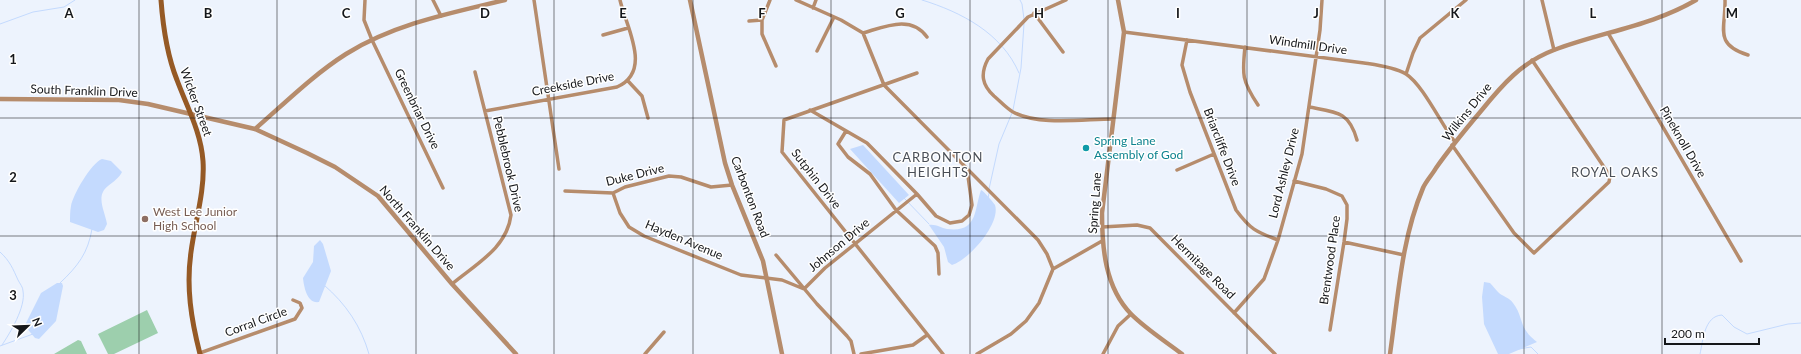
<svg xmlns="http://www.w3.org/2000/svg" width="1801" height="354" font-family="Lato,sans-serif">
<style>
.green{fill:#9dcfad}
.water{fill:#c4dafe}
.lines{fill:none;stroke-linecap:round;stroke-linejoin:round}
.stream{stroke:#c4dafe;stroke-width:1}
.minor{stroke:#b68c6c;stroke-width:3.5}
.tertiary{stroke:#b68c6c;stroke-width:4.5}
.secondary{stroke:#955925;stroke-width:5}
.grid{fill:none;stroke:#15171a;stroke-width:1;stroke-opacity:0.55}
.culture-dot{fill:#0f9aa8;stroke:#fff;stroke-width:1.5}
.education-dot{fill:#8d6e63;stroke:#fff;stroke-width:1.5}
.labels{text-anchor:middle;stroke-width:3;stroke-linejoin:round;paint-order:stroke}
.street-label{font-size:12px;fill:#15171a;stroke:#fff}
.culture-label{font-size:12px;fill:#0d838f;stroke:#fff;text-anchor:start}
.education-label{font-size:12px;fill:#785e54;stroke:#fff;text-anchor:start}
.neighbourhood-label{font-size:13px;letter-spacing:1px;fill:#4a4f57;stroke:#fff}
.grid-label{font-size:13px;text-anchor:middle;font-weight:bold;fill:#15171a;stroke:#fff;stroke-width:3;stroke-linejoin:round;paint-order:stroke}
</style>
<rect width="100%" height="100%" fill="#edf3fd"/>
<path class="green" d="M147,310L158,333L114,354H108L98,334Z
M78,340L81,341L87,354H54Z"/>
<path class="water" d="M863,145L909,195L899,203L850,149Z
M102,159L111,161L122,172C119,178 113,182 108,186C95,196 105,211 107,224L104,230L98,232L70,222C70,217 70,211 71,206C73,195 91,163 102,159Z
M981,190C984,191 992,201 995,205C1001,223 969,260 952,265L948,262L944,247L929,225C936,224 941,228 947,229C978,233 974,210 981,190Z
M320,240L323,244L331,271L319,302C307,304 304,287 303,278L313,262L314,246Z
M1484,282L1490,283C1493,286 1495,289 1498,292C1503,297 1509,297 1513,303C1524,317 1518,328 1537,342L1509,354H1498L1484,324L1482,297Z
M57,283H62L63,286L56,321L39,339L35,338L25,326L26,323L41,293Z"/>
<g class="lines">
<path class="stream" d="M922,0C961,12 1002,33 1019,73
M1020,0L1022,4L1024,19
M0,24L33,12L64,7L75,0
M1013,110L1021,68L1024,24
M989,189L999,144L1012,113
M904,198L929,224
M988,199L989,193
M0,252C10,261 13,269 18,280C20,284 23,287 23,291C26,307 10,333 2,345
M60,283C78,266 88,253 92,229
M324,285C346,304 361,326 369,354
M0,346L33,334
M1519,349L1531,347L1538,354
M1700,354C1703,341 1704,316 1722,315L1734,327L1747,334L1788,324L1801,323"/>
<path class="minor" d="M365,0L364,20L372,40L443,188
M433,0L441,16
M534,0L559,169
M770,0L762,20V34L776,66
M796,0L841,20L863,33L884,85L1038,240L1047,254L1053,269
M1066,0L1028,17L988,59C980,74 982,85 994,96C1000,101 1006,108 1013,112C1039,126 1084,119 1113,119
M1542,0L1554,50
M1725,0C1726,28 1713,44 1748,55
M813,8L816,0
M1034,13L1063,52
M749,21L762,20
M1124,32L1364,63C1377,65 1394,67 1406,74C1423,85 1441,124 1455,142
M863,33C884,27 911,14 927,37
M1608,33L1741,261
M603,35L628,28
M1187,40L1182,65L1190,92L1236,210C1250,229 1256,232 1278,240
M1245,47C1242,75 1242,81 1258,105
M817,51L834,17
M917,73L784,120L782,152L943,354
M1406,74L1413,53L1420,38L1466,0
M628,81L642,96L648,118
M1309,107C1336,112 1349,111 1357,140
M810,110L867,143L917,194L936,216L950,223L962,221L969,215L972,205L967,169
M485,111L617,87C653,71 626,27 620,0
M846,131L838,144L848,157L870,174L896,210L935,246L938,253L939,274
M1452,145L1514,233L1534,253L1609,182L1610,176L1532,60
M1177,170L1214,154
M1294,181L1326,189L1342,196L1347,205V219L1344,242L1330,330
M565,191L613,193L625,187L669,176L681,177L711,187L732,185
M613,193L620,213L629,227L644,236L741,275L782,280L804,289L825,268L917,194
M1102,227L1137,225L1150,228L1275,354
M1344,242L1404,255
M776,255L817,304L847,336L851,341L854,354
M452,284C476,264 507,248 511,215L475,72
M1234,313L1264,279L1278,240L1302,154L1320,30L1322,0
M200,353L295,319L302,308L300,303L293,300
M645,354L664,332
M861,354L913,345L927,335
M977,354L1011,334L1026,321L1039,303L1053,269L1102,241
M1103,354L1118,326L1131,314"/>
<path class="tertiary" d="M690,0L725,163L732,185L763,261L782,354
M1118,0L1124,32L1102,213C1102,248 1105,287 1131,314C1146,329 1165,341 1182,354
M0,99L119,100L148,104L255,129L307,153L335,167L378,196L452,284L516,354
M255,129C285,103 313,75 346,54C394,24 451,13 505,0
M1390,354C1398,299 1401,240 1423,188C1426,181 1432,175 1436,168C1450,148 1465,130 1481,111C1502,85 1522,62 1554,50C1601,32 1652,26 1696,0"/>
<path class="secondary" d="M161,0C163,27 167,55 177,80C187,107 201,132 203,161C205,191 195,222 191,252C186,287 191,319 200,354"/>
</g>
<path class="grid" d="M139,0V354M277,0V354M416,0V354M554,0V354M693,0V354M831,0V354M970,0V354M1108,0V354M1247,0V354M1385,0V354M1524,0V354M1662,0V354M0,118H1801M0,236H1801"/>
<circle class="culture-dot" cx="1086" cy="148" r="4"/>
<circle class="education-dot" cx="145" cy="219" r="4"/>
<g class="labels">
<g class="street-label">
<text transform="translate(1308 45) rotate(8)" y="4">Windmill Drive</text>
<text transform="translate(573 84) rotate(-11)" y="4">Creekside Drive</text>
<text transform="translate(84 91) rotate(2)" y="4">South Franklin Drive</text>
<text transform="translate(196 102) rotate(70)" y="4">Wicker Street</text>
<text transform="translate(417 109) rotate(64)" y="4">Greenbriar Drive</text>
<text transform="translate(1467 112) rotate(-51)" y="4">Wilkins Drive</text>
<text transform="translate(1683 142) rotate(60)" y="4">Pineknoll Drive</text>
<text transform="translate(1222 147) rotate(69)" y="4">Briarcliffe Drive</text>
<text transform="translate(508 164) rotate(77)" y="4">Pebblebrook Drive</text>
<text transform="translate(1284 173) rotate(-76)" y="4">Lord Ashley Drive</text>
<text transform="translate(635 175) rotate(-14)" y="4">Duke Drive</text>
<text transform="translate(816 179) rotate(52)" y="4">Sutphin Drive</text>
<text transform="translate(750 197) rotate(69)" y="4">Carbonton Road</text>
<text transform="translate(1095 203) rotate(-86)" y="4">Spring Lane</text>
<text transform="translate(417 228) rotate(49)" y="4">North Franklin Drive</text>
<text transform="translate(684 240) rotate(23)" y="4">Hayden Avenue</text>
<text transform="translate(839 245) rotate(-40)" y="4">Johnson Drive</text>
<text transform="translate(1330 260) rotate(-82)" y="4">Brentwood Place</text>
<text transform="translate(1203 267) rotate(45)" y="4">Hermitage Road</text>
<text transform="translate(256 322) rotate(-20)" y="4">Corral Circle</text>
</g>
<g class="culture-label">
<text x="1094" y="145">Spring Lane<tspan x="1094" dy="14">Assembly of God</tspan></text>
</g>
<g class="education-label">
<text x="153" y="216">West Lee Junior<tspan x="153" dy="14">High School</tspan></text>
</g>
<g class="neighbourhood-label">
<text x="938" y="162">CARBONTON<tspan x="938" dy="15">HEIGHTS</tspan></text>
<text x="1615" y="177">ROYAL OAKS</text>
</g>
</g>
<g class="grid-label">
<text x="69" y="18">A</text>
<text x="208" y="18">B</text>
<text x="346" y="18">C</text>
<text x="485" y="18">D</text>
<text x="623" y="18">E</text>
<text x="762" y="18">F</text>
<text x="900" y="18">G</text>
<text x="1039" y="18">H</text>
<text x="1178" y="18">I</text>
<text x="1316" y="18">J</text>
<text x="1455" y="18">K</text>
<text x="1593" y="18">L</text>
<text x="1732" y="18">M</text>
<text x="13" y="64">1</text>
<text x="13" y="182">2</text>
<text x="13" y="300">3</text>
</g>
<g transform="translate(28 326) rotate(67)" stroke="#ffffff" stroke-width="3" paint-order="stroke">
<path d="M0-3L7 15L0 10L-7 15Z" fill="#15171a"/>
<text y="-6" font-size="11" font-weight="bold" text-anchor="middle" fill="#15171a">N</text>
</g>
<path d="M1665 338v6h94v-6" fill="none" stroke="#15171a" stroke-width="2"/>
<text x="1671" y="338" font-size="12" fill="#15171a" stroke="#ffffff" stroke-width="3" paint-order="stroke">200 m</text>
</svg>
